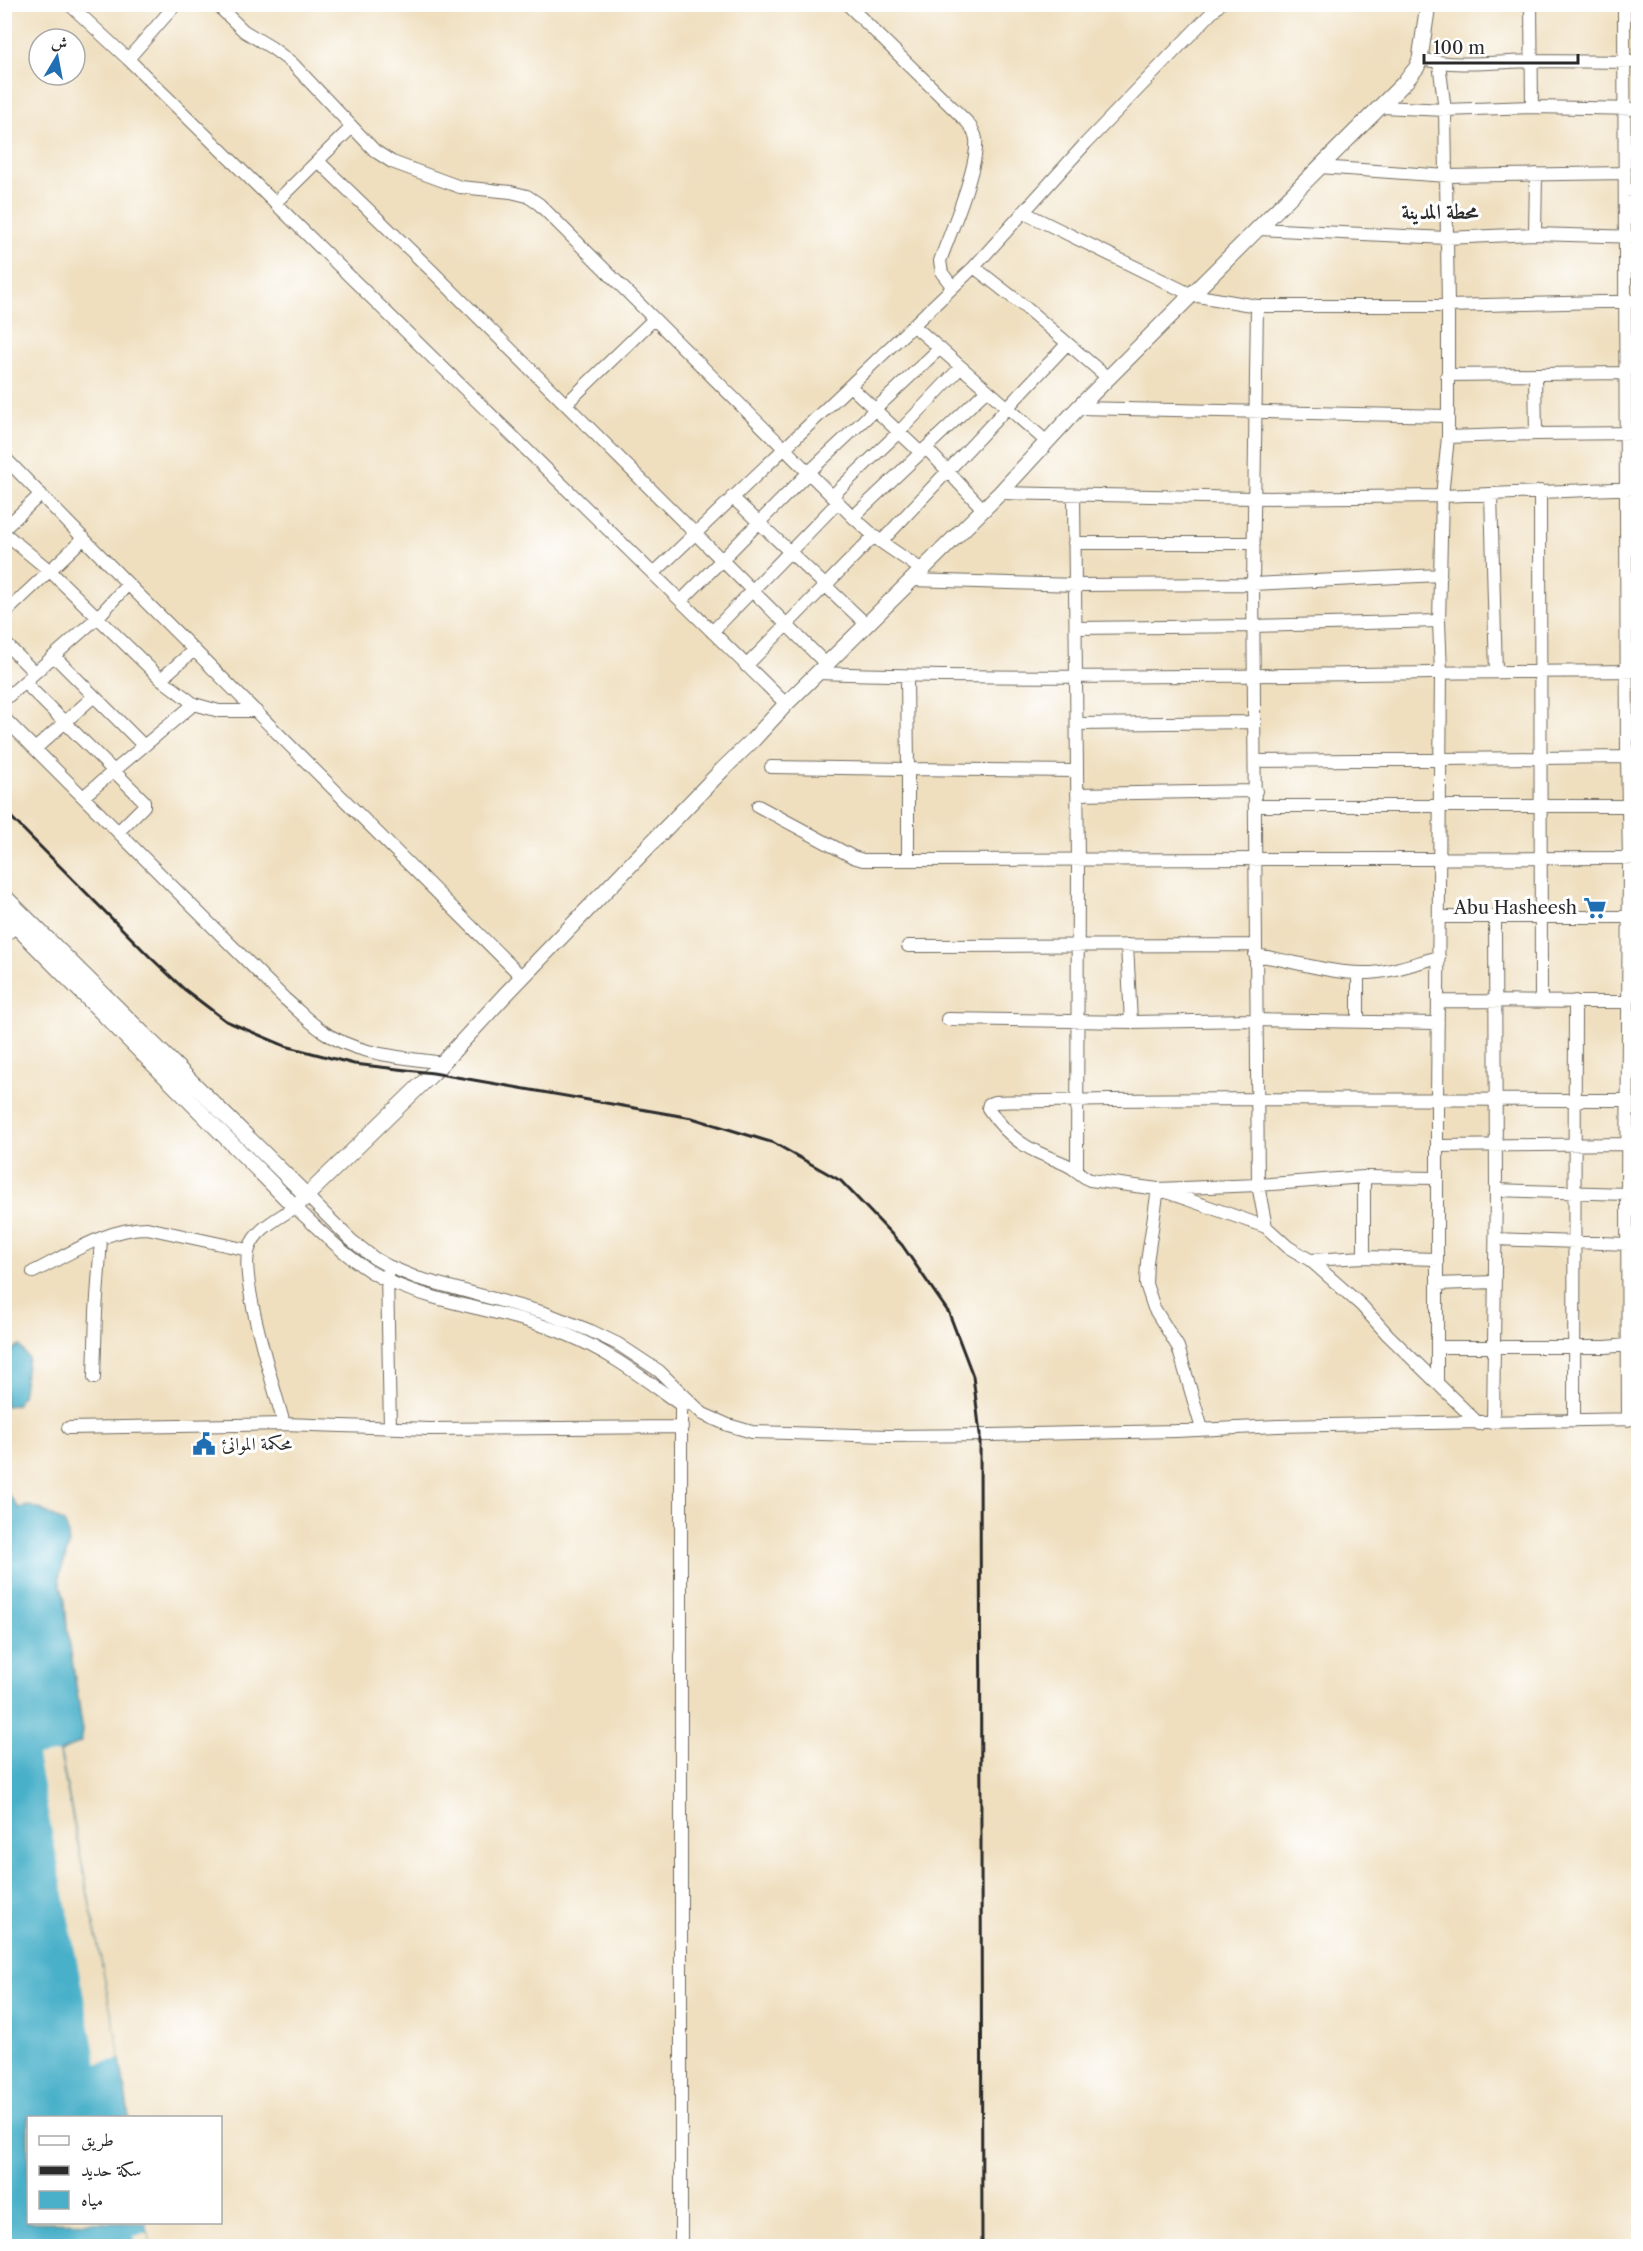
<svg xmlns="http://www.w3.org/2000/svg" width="1643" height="2251" font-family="'Libre Caslon Text',Amiri,serif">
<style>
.water{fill:#4ab0c9;stroke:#3a6e7a;stroke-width:1.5}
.pier{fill:#efdfbf}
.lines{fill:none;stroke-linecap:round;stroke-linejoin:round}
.minor-casing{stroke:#706a5f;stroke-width:14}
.major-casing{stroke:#706a5f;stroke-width:17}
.minor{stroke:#fff;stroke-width:12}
.major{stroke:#fff;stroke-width:15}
.rail{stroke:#2b2b2b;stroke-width:3}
.labels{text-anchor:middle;stroke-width:6;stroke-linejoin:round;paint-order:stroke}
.poi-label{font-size:18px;fill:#2b2b2b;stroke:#fff;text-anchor:end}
.quarter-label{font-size:21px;font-weight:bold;fill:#2b2b2b;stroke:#fff}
</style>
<rect width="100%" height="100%" fill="#fff"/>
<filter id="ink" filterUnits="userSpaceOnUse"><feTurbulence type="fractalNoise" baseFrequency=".0167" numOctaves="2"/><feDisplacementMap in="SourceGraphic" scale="12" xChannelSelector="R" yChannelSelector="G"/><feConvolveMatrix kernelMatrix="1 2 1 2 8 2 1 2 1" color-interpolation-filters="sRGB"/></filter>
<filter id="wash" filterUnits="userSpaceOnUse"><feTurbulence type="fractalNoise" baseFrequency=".008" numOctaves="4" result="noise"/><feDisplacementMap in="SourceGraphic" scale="24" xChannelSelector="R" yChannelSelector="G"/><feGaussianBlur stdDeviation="1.35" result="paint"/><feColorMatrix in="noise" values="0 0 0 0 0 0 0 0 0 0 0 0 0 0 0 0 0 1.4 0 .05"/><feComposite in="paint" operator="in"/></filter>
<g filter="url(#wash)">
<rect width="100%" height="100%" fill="#efdfbf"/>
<path class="water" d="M20,1346L28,1358L22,1396L16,1405L5,1406V1378L7,1373L5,1368V1353Z
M4,1489L19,1508L29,1506L42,1510L64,1523L67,1529L69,1545L59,1578L65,1601L67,1627L83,1731L81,1742L60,1752L120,2059L129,2117L28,2118V2222L146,2223L151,2246H5Z"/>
<path class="pier" d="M59,1752L120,2059L97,2064L37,1756Z
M148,2233L151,2246H136L134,2236Z"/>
</g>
<g filter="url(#ink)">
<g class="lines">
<g class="minor-casing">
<path id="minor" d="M69,4L128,59L786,704
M216,4L244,31L272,48L292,63L375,151L392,162L460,187L511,192L527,196L539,204L853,517L881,542L922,570
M847,4L967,122C971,127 975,132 976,139C979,166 950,233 940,261L942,273L952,286
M1531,4L1532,107
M1624,4L1627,757L1629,859L1627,1194L1628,1420
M128,59L176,4
M1420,59C1457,67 1494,62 1531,61C1567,61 1603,62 1638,62
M1382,107L1445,110L1532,107L1638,109
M318,161L433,272L826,664
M1319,167L1447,176L1625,173
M1625,191L1638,190
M275,203L352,127
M1023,212L1192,295L1257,306H1448L1638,301
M1259,229L1447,238L1535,234L1638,237
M1535,234L1536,174
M974,267L1025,307L1108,378
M1257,306L1253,584L1258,1185L1364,1177L1437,1178
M914,326L1047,442
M1626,355H1638
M1447,375L1626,373
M1535,375L1536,434
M850,386L921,453
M566,404L654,319
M1078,408L1448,416
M1448,437L1536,434L1638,433
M926,448L983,509
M4,457L128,584L522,977
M1540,491L1541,1001
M1000,493L1255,498L1442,496L1638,488
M1491,494L1496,672
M1074,495L1078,861L1077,1171
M832,496L899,432L961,367
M732,497L867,625
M853,517L987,390
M4,529L41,494
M4,533L50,571L161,679L194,704L219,711H256
M881,542L1067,344
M1074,543H1254
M653,574L974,267L1086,143L1220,4
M912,580L1076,585L1253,584L1440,575
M681,601L808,473L940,348
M4,614L84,538
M1077,628L1254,626L1439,621
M712,632L838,502
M4,642L34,672
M54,656L144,746
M746,666L874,536
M817,673C1091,682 1365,672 1638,671
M907,676L908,769L1077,771
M161,679L194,650
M24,682L144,801V806L119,831
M4,700L98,617L128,584
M4,718L285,999C297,1009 308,1021 321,1030C355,1055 402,1057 442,1063
M1077,724L1255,722
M35,749L94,696
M1256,761L1627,757
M771,767L908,769V860L1638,858
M1077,794L1256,791
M84,796L194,704
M758,806L853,857L863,860H908
M1256,806H1628
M1439,917H1629
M4,936L23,921
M1127,945L1131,1022
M908,946L1255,945
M1255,955C1292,960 1329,974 1366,973C1390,973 1415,963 1439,957
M1358,973V1021
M1438,1001L1628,1002
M947,1019L1131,1022L1255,1020L1438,1023
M1437,1146L1628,1144
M1364,1177V1257
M1496,1190L1627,1194
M307,1196L351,1240L374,1258L388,1266L417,1278L545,1313L591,1331L618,1344L659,1371L703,1414L728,1425L752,1432L888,1436L991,1435L1176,1431L1277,1426L1638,1419
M1496,1239L1627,1244
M1310,1260L1364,1257L1437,1259
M33,1272C68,1255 107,1228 147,1228L248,1250
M387,1273L390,1428
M1437,1284L1495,1282
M1437,1347H1606L1638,1344
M94,1378L96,1312L101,1239
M1437,1381V1100L1441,673L1439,621L1442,496L1448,437V306L1445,110L1439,63
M681,1405V2246
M1574,1421L1575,1001
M1493,1423L1496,1190L1495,917
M1479,1424L1388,1335L1361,1305L1310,1260L1288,1247L1266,1227L1258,1185L1158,1189L1090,1180C1081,1176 1076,1169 1067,1165C1057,1160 1047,1157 1037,1152C1017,1143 1000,1126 988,1108L989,1104L994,1102C1205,1097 1417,1100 1628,1100
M682,1427L429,1429L284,1424C275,1390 239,1279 249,1249C255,1229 279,1218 295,1207C323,1233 353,1265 388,1281C444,1306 511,1311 568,1335C610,1352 644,1379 681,1405L691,1404
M68,1428L284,1424
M1202,1429L1178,1347L1154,1308L1146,1284L1147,1262L1158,1189L1266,1227"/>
</g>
<g class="major-casing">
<path id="major" d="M4,896L307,1196
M4,914L295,1207L433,1073L504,996L722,770L753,740L786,704L1000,493L1078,408L1405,82L1417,67L1420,59L1428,4"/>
</g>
<use href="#minor" class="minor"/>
<use href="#major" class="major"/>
<path class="rail" d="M4,810L150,957L184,989L226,1021L285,1046L354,1064L433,1073L692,1118L774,1143L841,1181L902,1245L949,1313L973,1376L980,1434L982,2246"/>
</g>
</g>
<defs>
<g id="supermarket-bare" transform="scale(1.8)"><path d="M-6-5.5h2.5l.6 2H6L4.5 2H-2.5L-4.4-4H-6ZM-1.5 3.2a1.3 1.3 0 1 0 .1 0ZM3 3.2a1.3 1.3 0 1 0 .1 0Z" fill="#1f6fb2" stroke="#fff" stroke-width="2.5" paint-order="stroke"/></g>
<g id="civic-bare" transform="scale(1.8)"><path d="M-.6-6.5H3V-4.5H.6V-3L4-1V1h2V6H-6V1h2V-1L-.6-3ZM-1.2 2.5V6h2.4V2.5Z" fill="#1f6fb2" stroke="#fff" stroke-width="2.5" paint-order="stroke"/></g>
</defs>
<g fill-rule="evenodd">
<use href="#supermarket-bare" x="1595" y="908"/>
<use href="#civic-bare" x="204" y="1444"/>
</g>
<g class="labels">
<g class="poi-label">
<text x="1577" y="914">Abu Hasheesh</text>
<text x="222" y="1450" text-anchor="start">محكمة الموانئ</text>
</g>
<g class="quarter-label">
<text x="1440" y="219">محطة المدينة</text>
</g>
</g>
<rect width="1643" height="2251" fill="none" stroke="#fff" stroke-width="24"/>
<rect x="27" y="2116" width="195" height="108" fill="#ffffff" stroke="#aaaaaa" stroke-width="1.5"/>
<rect x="39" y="2136" width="30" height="9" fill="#ffffff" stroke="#aaaaaa" stroke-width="1.5"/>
<text x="81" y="2146" font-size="18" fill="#2b2b2b">طريق</text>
<rect x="39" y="2166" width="30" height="9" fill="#2b2b2b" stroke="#aaaaaa" stroke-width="1.5"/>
<text x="81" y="2176" font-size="18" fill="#2b2b2b">سكة حديد</text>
<rect x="39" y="2191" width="30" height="18" fill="#4ab0c9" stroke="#aaaaaa" stroke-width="1.5"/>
<text x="81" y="2206" font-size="18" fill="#2b2b2b">مياه</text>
<g transform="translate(57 57) rotate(10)"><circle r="28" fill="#ffffff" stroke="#aaaaaa" stroke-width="1.5"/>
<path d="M0-4.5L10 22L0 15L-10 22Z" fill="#1f6fb2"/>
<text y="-9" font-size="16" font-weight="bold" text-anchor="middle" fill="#2b2b2b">ش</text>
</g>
<path d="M1424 54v9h154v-9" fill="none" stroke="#2b2b2b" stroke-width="3"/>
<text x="1433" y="54" font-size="18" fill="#2b2b2b" stroke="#ffffff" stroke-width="4.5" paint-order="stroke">100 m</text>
</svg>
